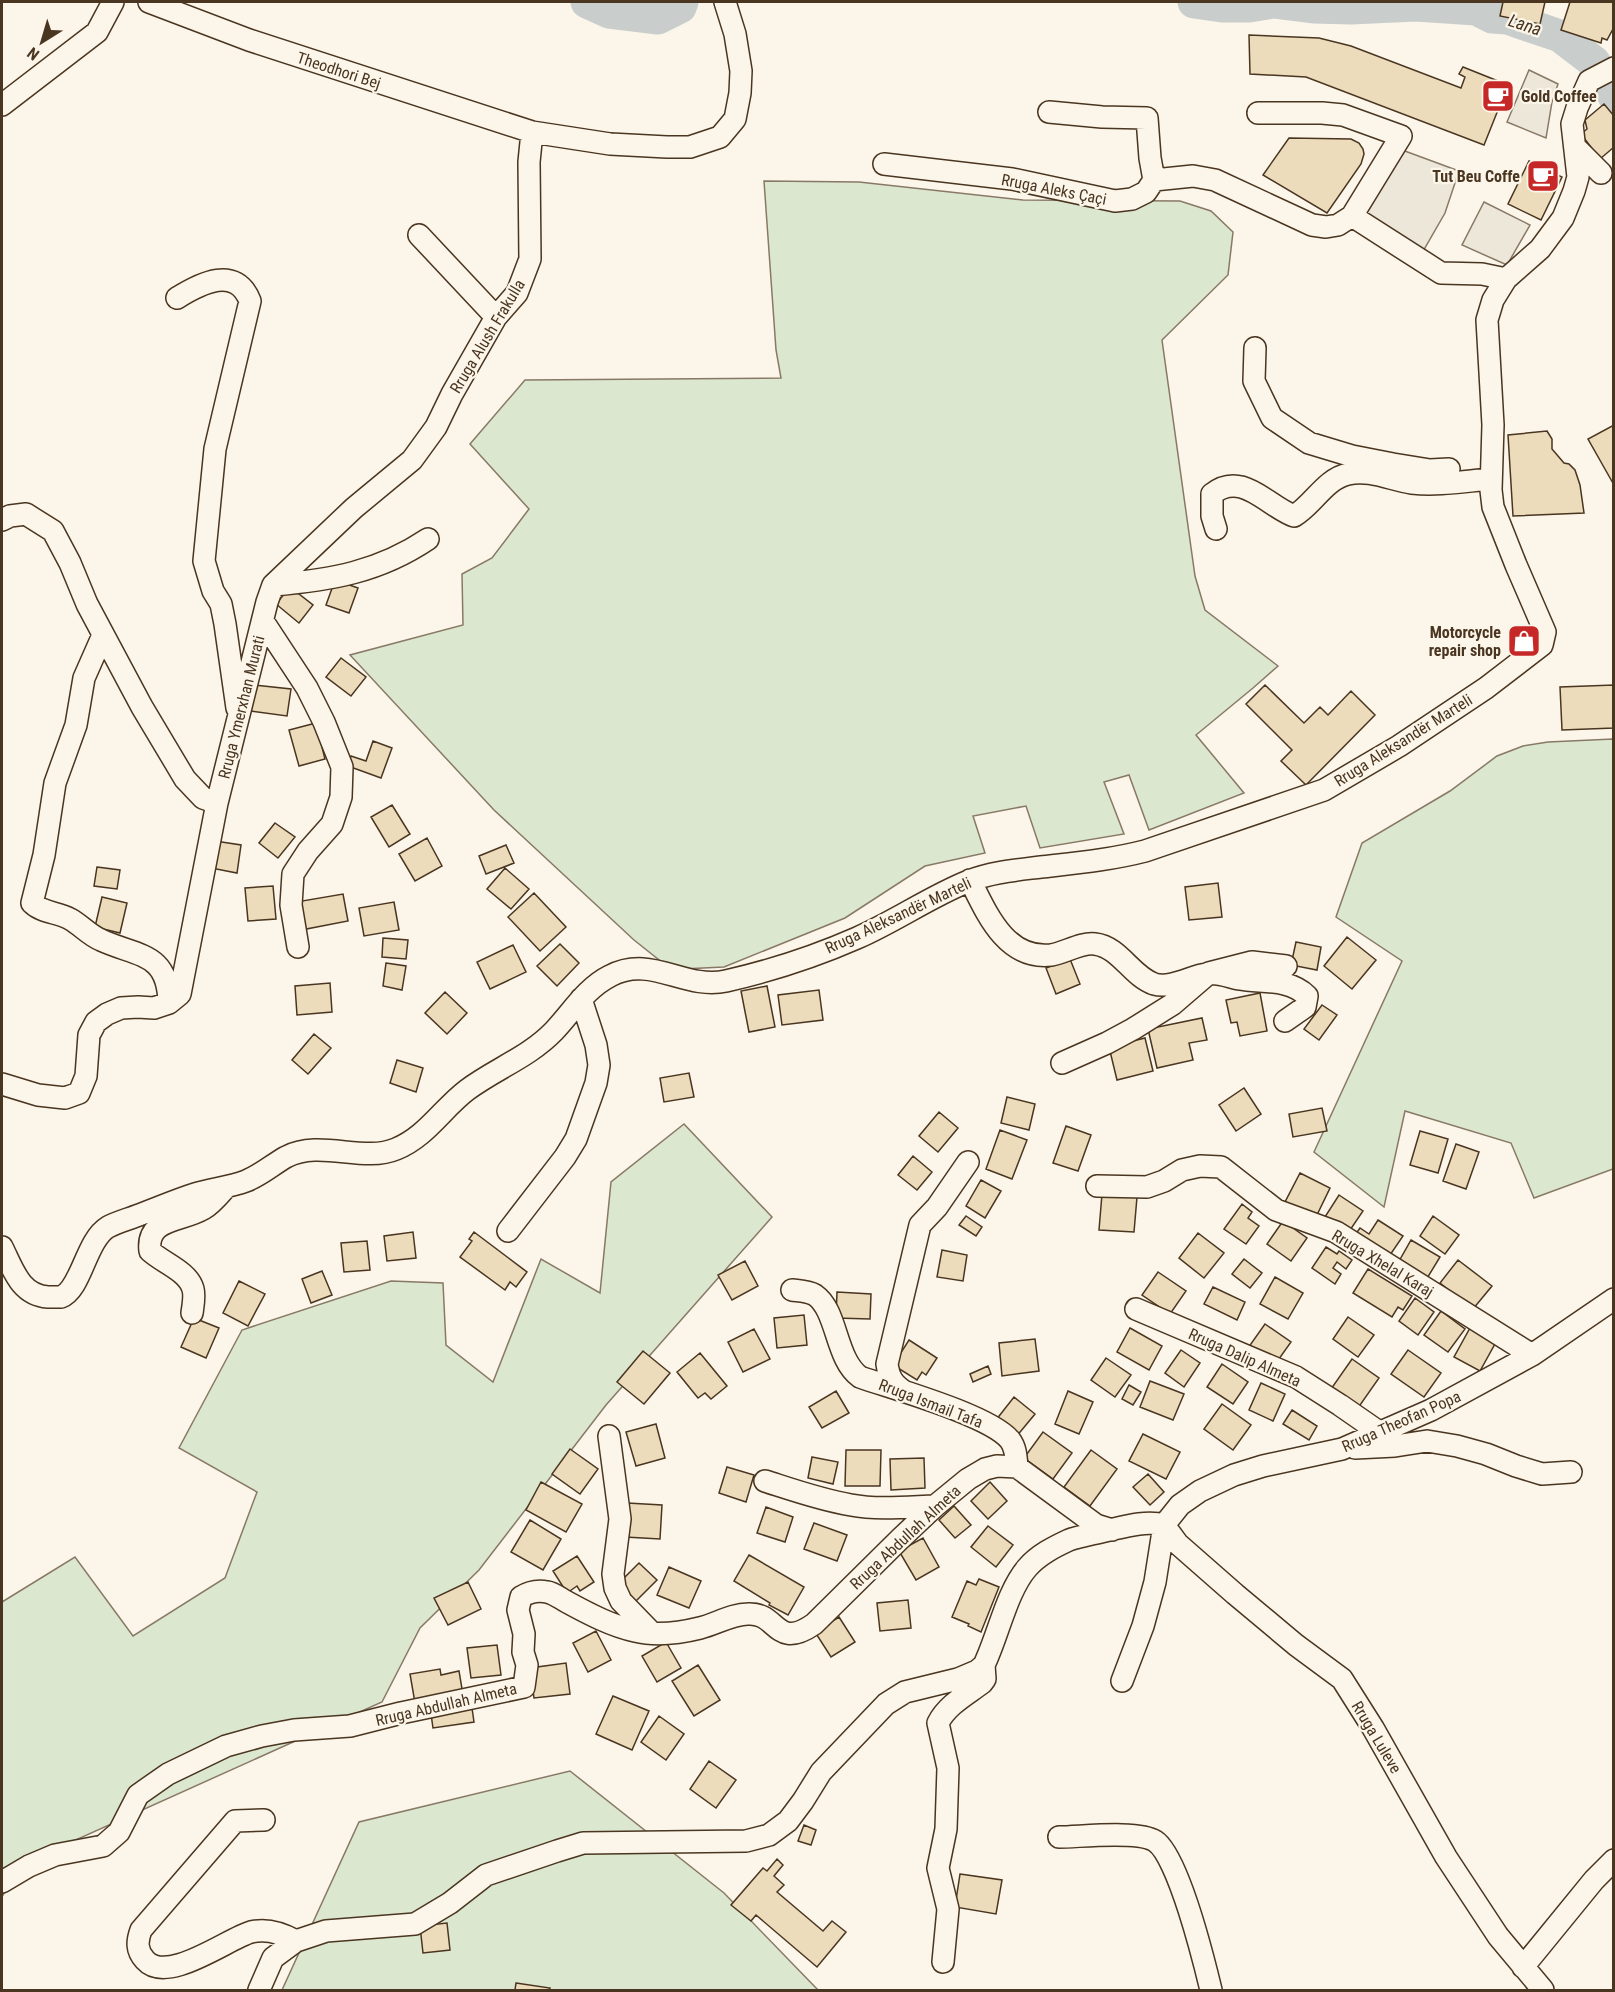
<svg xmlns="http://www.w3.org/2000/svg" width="1615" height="1992" font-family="'Roboto Condensed',sans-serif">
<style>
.green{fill:#dce7d0;stroke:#887966;stroke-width:1.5}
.parking{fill:#ede7d9;stroke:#887966;stroke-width:1.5}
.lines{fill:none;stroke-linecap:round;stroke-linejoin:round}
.river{stroke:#c9cecd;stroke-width:33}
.building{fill:#ecdcbc;stroke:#4a3520;stroke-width:1.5}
.minor-casing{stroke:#4a3520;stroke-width:24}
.minor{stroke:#fbf6e9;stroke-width:21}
.labels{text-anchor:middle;stroke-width:4.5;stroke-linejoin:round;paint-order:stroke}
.street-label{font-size:16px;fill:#4a3520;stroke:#fbf6e9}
.poi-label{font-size:16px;font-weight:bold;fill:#4a3520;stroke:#fbf6e9;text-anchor:end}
.water-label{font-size:18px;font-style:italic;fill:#4a3520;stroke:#fbf6e9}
</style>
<rect width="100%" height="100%" fill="#fbf6e9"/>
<path class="green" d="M764,181L859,182L1023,200L1180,201L1211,211L1233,232L1228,275L1162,340L1195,576L1205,610L1278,666L1253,688L1196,735L1244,793L1149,830L1129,775L1104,782L1124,834L1040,848L1026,806L973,816L985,853L925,866L845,918L724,967L682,969L668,967L634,940L494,810L350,655L463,625L462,574L492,558L529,509L470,444L525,380L781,378L776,350Z
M1613,739V1169L1534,1198L1511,1143L1405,1111L1384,1207L1314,1152L1402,961L1336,917L1362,843L1450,791L1497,756L1523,746L1548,742Z
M684,1124L772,1217L606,1405L479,1570L420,1628L382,1702L20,1865L2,1897V1602L75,1557L133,1636L225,1578L257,1492L179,1448L242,1330L391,1281L443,1283L446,1345L493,1382L541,1259L600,1293L611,1182Z
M570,1771L724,1893L818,1990H282L359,1822Z"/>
<path class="parking" d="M1529,70L1558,84L1552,102L1546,138L1507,122Z
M1394,147L1459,171L1445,213L1418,260L1352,216Z
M1484,202L1530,225L1507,265L1462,245Z"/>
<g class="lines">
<path class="river" d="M587,2L609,12L658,18L680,7L682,2
M1194,2L1222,6H1249L1273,2L1313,7L1351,8L1416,5L1476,9L1492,17L1507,18L1560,36L1594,62L1614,96"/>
</g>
<path class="building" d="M1503,2H1545L1540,24L1500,16Z
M1570,2H1614V27L1607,40L1602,38L1601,43L1561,30Z
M1249,35L1319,38L1351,46L1461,88L1465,77L1459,74L1463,67L1508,85L1484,145L1306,77L1250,74Z
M1604,104L1614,116V147L1600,159L1581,134L1587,129L1585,120Z
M1289,138L1351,139L1359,143L1363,149L1364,154L1361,164L1327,213L1263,175Z
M1529,161L1562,177L1541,220L1508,204Z
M1614,425V485L1588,439Z
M1547,431L1552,439V449L1564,463L1569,464L1575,470L1580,485L1584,513L1513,516L1508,435Z
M335,580L358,588L349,613L326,605Z
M290,587L313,605L299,623L276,604Z
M341,658L366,677L351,696L326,677Z
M254,685L291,689L287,716L251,711Z
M1265,685L1304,723L1320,707L1328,715L1351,691L1375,715L1306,785L1281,761L1292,750L1246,704Z
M1614,685V728L1562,730L1560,687Z
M316,723L325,759L299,766L289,730Z
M373,741L392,748L381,778L348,766L351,756L366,761Z
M392,805L410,834L389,847L371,817Z
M275,823L295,837L278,858L259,843Z
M427,838L442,866L415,881L399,854Z
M215,841L241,845L237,873L211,868Z
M506,845L514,863L486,874L479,856Z
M97,867L120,870L117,889L94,886Z
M505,868L529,889L511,909L487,889Z
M1218,883L1222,917L1189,920L1185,887Z
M273,886L276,919L248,921L245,888Z
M534,893L566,927L540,951L508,917Z
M343,894L348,921L301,930L296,902Z
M102,897L127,903L120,933L95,927Z
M394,902L399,930L364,936L359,908Z
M1347,937L1376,960L1352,989L1324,966Z
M383,938L408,940L406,959L382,957Z
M1296,942L1321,947L1317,970L1291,965Z
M560,944L579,963L557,986L537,966Z
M513,945L526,972L490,989L477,962Z
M1070,959L1080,984L1056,994L1046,968Z
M386,963L406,966L402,990L383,986Z
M330,983L332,1012L297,1015L295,986Z
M767,986L775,1027L749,1032L741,991Z
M819,990L823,1020L782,1025L778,995Z
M445,992L467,1013L447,1034L425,1013Z
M1260,993L1267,1031L1240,1036L1237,1022L1231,1023L1226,1000Z
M1322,1005L1337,1015L1319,1040L1304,1029Z
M1202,1018L1207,1040L1189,1043L1193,1060L1157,1068L1148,1029Z
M314,1034L331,1048L308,1074L292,1060Z
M1145,1038L1153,1071L1117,1080L1109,1047Z
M397,1060L423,1068L416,1092L390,1083Z
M689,1073L694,1097L664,1102L660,1078Z
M1244,1088L1261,1114L1236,1131L1219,1105Z
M1007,1097L1035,1104L1029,1130L1001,1123Z
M1322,1108L1327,1131L1293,1137L1289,1114Z
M939,1112L958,1128L938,1152L919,1136Z
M1066,1126L1091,1135L1078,1171L1053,1163Z
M1000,1130L1027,1140L1012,1179L986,1169Z
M1420,1131L1448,1139L1438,1173L1410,1165Z
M1456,1144L1479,1152L1466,1189L1443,1181Z
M913,1156L932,1172L917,1190L898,1175Z
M1300,1173L1330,1188L1315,1219L1284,1204Z
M981,1180L1001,1191L985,1218L966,1206Z
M1102,1194L1137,1197L1134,1232L1099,1230Z
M1339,1195L1363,1211L1346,1236L1323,1220Z
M1242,1204L1252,1212L1248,1218L1259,1226L1246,1244L1224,1229Z
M966,1216L982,1227L976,1236L959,1225Z
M1433,1216L1459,1235L1445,1254L1420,1236Z
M1378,1220L1403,1236L1388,1258L1355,1235L1360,1228L1369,1234Z
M1283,1221L1307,1238L1291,1261L1267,1244Z
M413,1232L416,1258L387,1261L384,1236Z
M474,1232L527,1272L516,1287L510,1282L505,1290L460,1257L472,1241L469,1239Z
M1198,1233L1224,1253L1204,1278L1179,1258Z
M1411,1240L1440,1257L1426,1280L1398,1263Z
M367,1241L370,1270L344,1272L341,1243Z
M1326,1247L1337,1254L1339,1251L1352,1260L1346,1269L1337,1262L1333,1268L1341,1274L1335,1284L1312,1268Z
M942,1250L967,1255L963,1281L937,1277Z
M1244,1259L1262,1273L1250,1288L1232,1274Z
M1458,1260L1492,1286L1473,1309L1440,1283Z
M745,1261L758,1286L732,1300L718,1275Z
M1368,1269L1412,1296L1403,1310L1398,1307L1392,1317L1353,1293Z
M322,1271L332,1295L311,1303L302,1279Z
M1158,1272L1186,1291L1170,1314L1142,1295Z
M1275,1277L1303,1293L1288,1319L1260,1304Z
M239,1281L265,1294L248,1326L223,1313Z
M1213,1287L1245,1302L1237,1320L1204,1304Z
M837,1292L871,1294L870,1319L836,1318Z
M1415,1298L1434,1312L1418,1335L1399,1321Z
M1441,1311L1465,1329L1448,1352L1424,1335Z
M804,1315L807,1345L777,1348L774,1318Z
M1348,1317L1374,1335L1358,1357L1333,1339Z
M194,1318L219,1328L206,1358L181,1347Z
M1265,1324L1291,1342L1274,1366L1248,1348Z
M1130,1328L1162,1346L1149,1370L1117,1352Z
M1470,1328L1496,1342L1480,1371L1454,1357Z
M754,1329L770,1359L743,1372L728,1342Z
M1035,1339L1039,1371L1002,1376L999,1343Z
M909,1340L937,1358L926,1375L922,1372L917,1380L893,1365Z
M1181,1350L1200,1363L1184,1387L1165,1373Z
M1408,1350L1441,1373L1424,1397L1391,1374Z
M643,1351L670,1373L644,1404L617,1382Z
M700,1353L727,1386L711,1399L705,1393L698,1398L677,1372Z
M1106,1358L1131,1375L1115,1397L1091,1380Z
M1352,1359L1379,1378L1358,1408L1331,1389Z
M1222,1364L1248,1382L1233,1404L1207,1387Z
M988,1366L991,1374L973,1382L970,1374Z
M1150,1381L1184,1394L1173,1420L1140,1407Z
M1261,1383L1285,1394L1273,1421L1249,1410Z
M1129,1385L1141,1392L1133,1405L1122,1399Z
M836,1391L849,1413L822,1428L809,1407Z
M1068,1391L1093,1402L1079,1434L1055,1424Z
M1014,1397L1035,1414L1016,1437L996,1420Z
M1222,1404L1251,1425L1233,1450L1204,1429Z
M1292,1410L1317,1426L1309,1440L1283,1424Z
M656,1424L665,1458L636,1466L626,1432Z
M1043,1432L1072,1453L1053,1479L1024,1458Z
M1143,1434L1180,1452L1166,1479L1129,1461Z
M570,1449L598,1469L580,1494L552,1474Z
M846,1450H881L880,1486H845Z
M1091,1450L1117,1469L1090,1506L1064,1487Z
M812,1457L838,1462L833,1484L808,1478Z
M924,1458L925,1488L891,1490L890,1459Z
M727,1467L754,1475L746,1502L719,1493Z
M1148,1474L1164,1492L1150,1505L1133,1487Z
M541,1482L582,1504L566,1532L526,1510Z
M990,1482L1007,1501L988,1519L971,1501Z
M627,1503L662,1505L660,1539L625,1537Z
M954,1506L971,1525L955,1538L939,1520Z
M766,1507L793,1517L785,1542L757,1533Z
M530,1520L561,1539L543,1570L511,1552Z
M814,1523L847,1535L837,1561L804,1549Z
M988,1526L1013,1545L996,1567L971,1547Z
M923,1538L939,1567L916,1580L899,1551Z
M749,1555L804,1587L788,1615L769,1605L770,1603L734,1581Z
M577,1556L594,1582L580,1591L577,1586L567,1593L553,1571Z
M639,1563L657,1580L634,1603L616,1586Z
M669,1567L701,1581L689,1608L657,1595Z
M979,1579L999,1587L981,1632L968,1626L969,1624L952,1617L967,1581L976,1585Z
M468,1582L481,1609L448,1625L434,1598Z
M908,1600L911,1628L880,1631L877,1603Z
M839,1617L855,1642L831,1657L815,1632Z
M596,1631L611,1660L588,1672L573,1643Z
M666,1642L681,1668L657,1682L642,1656Z
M497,1645L501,1675L471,1678L467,1648Z
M566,1663L570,1694L534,1698L530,1668Z
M698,1665L720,1700L694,1716L672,1681Z
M440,1669L441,1675L459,1671L463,1695L415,1703L410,1674Z
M613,1696L649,1711L632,1750L596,1734Z
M472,1708L474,1722L433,1728L431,1714Z
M659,1716L684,1734L666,1760L641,1742Z
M709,1761L736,1780L716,1808L690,1789Z
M804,1825L816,1830L811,1845L798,1841Z
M777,1859L783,1865L774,1876L784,1885L777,1892L823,1931L832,1921L846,1932L817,1967L756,1915L751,1921L731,1905L763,1868L767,1871Z
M960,1874L1002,1880L996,1914L955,1907Z
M447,1923L450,1950L423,1953L420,1926Z
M516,1983L550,1988L549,1990H515Z"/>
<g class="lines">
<g class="minor-casing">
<path id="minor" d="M149,2L249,40L532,132L610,144L667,147H690L720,137L735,119L740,93L741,71L735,34L725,2
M2,105L97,32L113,2
M1575,147L1601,173
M884,164L1012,179L1115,201L1132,199L1146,192L1154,180L1150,158L1147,118L1102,117L1049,112
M1154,180L1193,176L1215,180L1312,225L1326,227L1338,225L1352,216L1401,136L1343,115L1322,113H1258
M1352,216L1441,273L1482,274L1506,279
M419,235L496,317
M177,298C201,283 236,265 250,301L215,449L204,561L213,591L221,604L225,624L237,708
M1255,348L1254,381L1272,418L1309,443L1352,456L1393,464L1430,470L1449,469
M2,520L10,516L26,514L53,531L70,563L87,604L142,707L185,779L203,798L217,803
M1216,529L1212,516V494C1242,470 1267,506 1294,516C1313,505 1325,479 1348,474C1370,469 1391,480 1412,483C1438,486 1466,481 1491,479
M273,585C331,580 379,572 428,539
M263,621L307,688L324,722L342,767L341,797L332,824L308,851L293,874L291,905L298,947
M103,635L84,678L76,725L55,783L44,855L32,903C42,913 58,912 70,919C81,925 89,935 101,940C138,957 168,952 169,1003
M970,880C987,914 1006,960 1051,955C1065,953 1081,942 1095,944C1120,947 1131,976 1154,984C1171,989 1191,976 1207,974C1217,972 1229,977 1239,979C1262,983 1289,978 1307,996L1305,1007L1285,1021
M1062,1063L1107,1043L1133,1029L1173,1004L1209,973L1252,962L1286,966
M2,1084L38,1095L65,1098L79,1093L86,1076L89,1035L96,1022L107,1014L121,1008L138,1007L154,1008L169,1003L180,994L217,803L267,602L273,585L354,508L412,460L436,427L452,394L496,317L517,293L530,259L529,162L532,132
M1097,1186L1147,1187L1164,1181L1182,1170L1200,1166L1221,1167L1276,1210L1336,1232L1532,1355
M508,1231L565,1157L576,1139L596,1083L599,1065L596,1045L581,999
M2,1247C13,1269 20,1295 48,1297C49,1297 60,1297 61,1297C81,1290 86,1240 108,1227C117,1222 129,1219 139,1215C158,1208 176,1200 195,1194C212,1189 230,1187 246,1181C261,1175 272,1165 286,1157C320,1139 363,1163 396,1149C426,1137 442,1109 467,1090C495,1069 529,1057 554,1031C572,1012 586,988 610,976C651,954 684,990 726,981C770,971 816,956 857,938C896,921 931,896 969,881C992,872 1017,870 1041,867C1076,863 1110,860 1145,851L1324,790L1399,746L1486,688L1542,645L1545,632L1516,565L1493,507L1491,490L1493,425L1487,320L1493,300L1506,279L1540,249L1563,218L1574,191L1578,177L1572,124L1577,108L1589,81L1614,68
M792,1290C800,1291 808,1291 815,1295C838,1311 835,1359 860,1377C894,1389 989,1415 1010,1440C1016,1448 1016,1457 1017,1467L1096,1525L1112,1530
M1136,1309L1296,1377L1340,1405L1379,1432
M192,1313C193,1306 195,1296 193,1289C188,1271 163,1263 150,1251C146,1218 181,1222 203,1209C212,1204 219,1195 226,1187
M905,1392C893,1384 889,1378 887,1364L920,1225L937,1207L968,1162
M609,1436L620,1519L613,1574L615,1588L621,1601L652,1633
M1355,1448L1395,1446L1427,1441L1457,1446L1486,1454L1516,1466L1542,1474L1571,1472
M765,1481C793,1490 821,1500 851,1505C878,1510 907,1507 935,1506
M1164,1525L1178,1544L1235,1594L1296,1645L1342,1679L1373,1728L1446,1857L1498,1936L1543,1990
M1122,1681L1143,1626L1155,1582L1164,1525
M264,1820L235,1821L141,1930C137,1941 136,1950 145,1960C167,1985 227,1939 251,1932C267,1928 282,1933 296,1941
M1059,1837C1080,1837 1138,1830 1155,1841C1178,1855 1204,1961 1211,1990
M2,1882L29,1866L55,1855L103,1846L119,1832L138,1795L168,1774L226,1746L262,1736L294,1730L350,1726L401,1713L524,1687L527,1665L523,1652L524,1634L518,1610L521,1597C529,1592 537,1590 547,1592C554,1593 561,1599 567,1602C589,1614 612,1626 635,1631C656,1636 680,1633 700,1628C716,1624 732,1614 748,1614C778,1612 775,1651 814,1624L900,1539L935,1506L968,1479L985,1469L997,1466L1017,1467
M943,1962L948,1909L938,1868L946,1829L948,1768L938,1723C947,1705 966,1695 982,1683L985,1679L984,1665
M1523,1967L1594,1880L1614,1860
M259,1990L273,1958L296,1941L326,1931L415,1924L450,1903L486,1875L557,1851L583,1843L746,1841L769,1835L788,1821L803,1801L821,1772L886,1704L905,1692L958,1679L977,1671L984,1665C998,1636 1007,1591 1027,1568C1038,1555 1054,1547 1069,1540C1080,1536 1093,1534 1105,1531C1123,1527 1146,1520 1164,1525L1180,1505L1200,1491L1234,1475L1263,1466L1342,1449L1431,1410L1532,1355L1614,1299"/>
</g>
<use href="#minor" class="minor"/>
</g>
<defs>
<g id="cafe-square" transform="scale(1.725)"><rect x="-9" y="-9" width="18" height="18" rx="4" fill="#c62828" stroke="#fbf6e9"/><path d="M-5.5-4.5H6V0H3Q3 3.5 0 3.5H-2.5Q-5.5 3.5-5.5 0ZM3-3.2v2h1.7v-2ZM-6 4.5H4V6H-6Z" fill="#fff"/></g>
<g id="shop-square" transform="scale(1.725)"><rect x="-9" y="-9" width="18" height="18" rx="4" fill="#c62828" stroke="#fbf6e9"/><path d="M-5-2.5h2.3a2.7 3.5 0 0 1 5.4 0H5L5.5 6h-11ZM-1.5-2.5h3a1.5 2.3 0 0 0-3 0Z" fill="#fff"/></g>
</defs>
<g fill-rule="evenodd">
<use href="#cafe-square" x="1498" y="96"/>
<use href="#cafe-square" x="1543" y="176"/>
<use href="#shop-square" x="1524" y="641"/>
</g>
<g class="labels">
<g class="street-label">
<text transform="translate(339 70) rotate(18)" y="6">Theodhori Bej</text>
<text transform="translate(1054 189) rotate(11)" y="6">Rruga Aleks Çaçi</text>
<text transform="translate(487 336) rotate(-59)" y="6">Rruga Alush Frakulla</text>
<text transform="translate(241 707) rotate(-76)" y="6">Rruga Ymerxhan Murati</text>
<text transform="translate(1403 740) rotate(-32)" y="6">Rruga Aleksandër Marteli</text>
<text transform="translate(898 915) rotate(-25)" y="6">Rruga Aleksandër Marteli</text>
<text transform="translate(1383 1263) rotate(31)" y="6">Rruga Xhelal Karaj</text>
<text transform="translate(1245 1357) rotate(24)" y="6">Rruga Dalip Almeta</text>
<text transform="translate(931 1403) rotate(21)" y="6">Rruga Ismail Tafa</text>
<text transform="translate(1401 1421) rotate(-24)" y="6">Rruga Theofan Popa</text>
<text transform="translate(905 1537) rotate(-43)" y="6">Rruga Abdullah Almeta</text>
<text transform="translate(446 1704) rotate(-13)" y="6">Rruga Abdullah Almeta</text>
<text transform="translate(1377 1737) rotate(59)" y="6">Rruga Luleve</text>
</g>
<g class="poi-label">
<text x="1521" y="102" text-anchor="start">Gold Coffee</text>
<text x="1520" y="182">Tut Beu Coffe</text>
<text x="1501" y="638">Motorcycle<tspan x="1501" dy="18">repair shop</tspan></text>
</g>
<g class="water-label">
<text transform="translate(1525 25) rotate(18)" y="6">Lana</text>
</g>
</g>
<rect width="1615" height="1992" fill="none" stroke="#4a3520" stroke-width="6"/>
<g transform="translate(42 42) rotate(217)" stroke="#fbf6e9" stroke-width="4.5" paint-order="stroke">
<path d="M0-4.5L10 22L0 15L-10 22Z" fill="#4a3520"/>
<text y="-9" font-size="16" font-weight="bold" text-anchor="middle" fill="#4a3520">N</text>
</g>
</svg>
